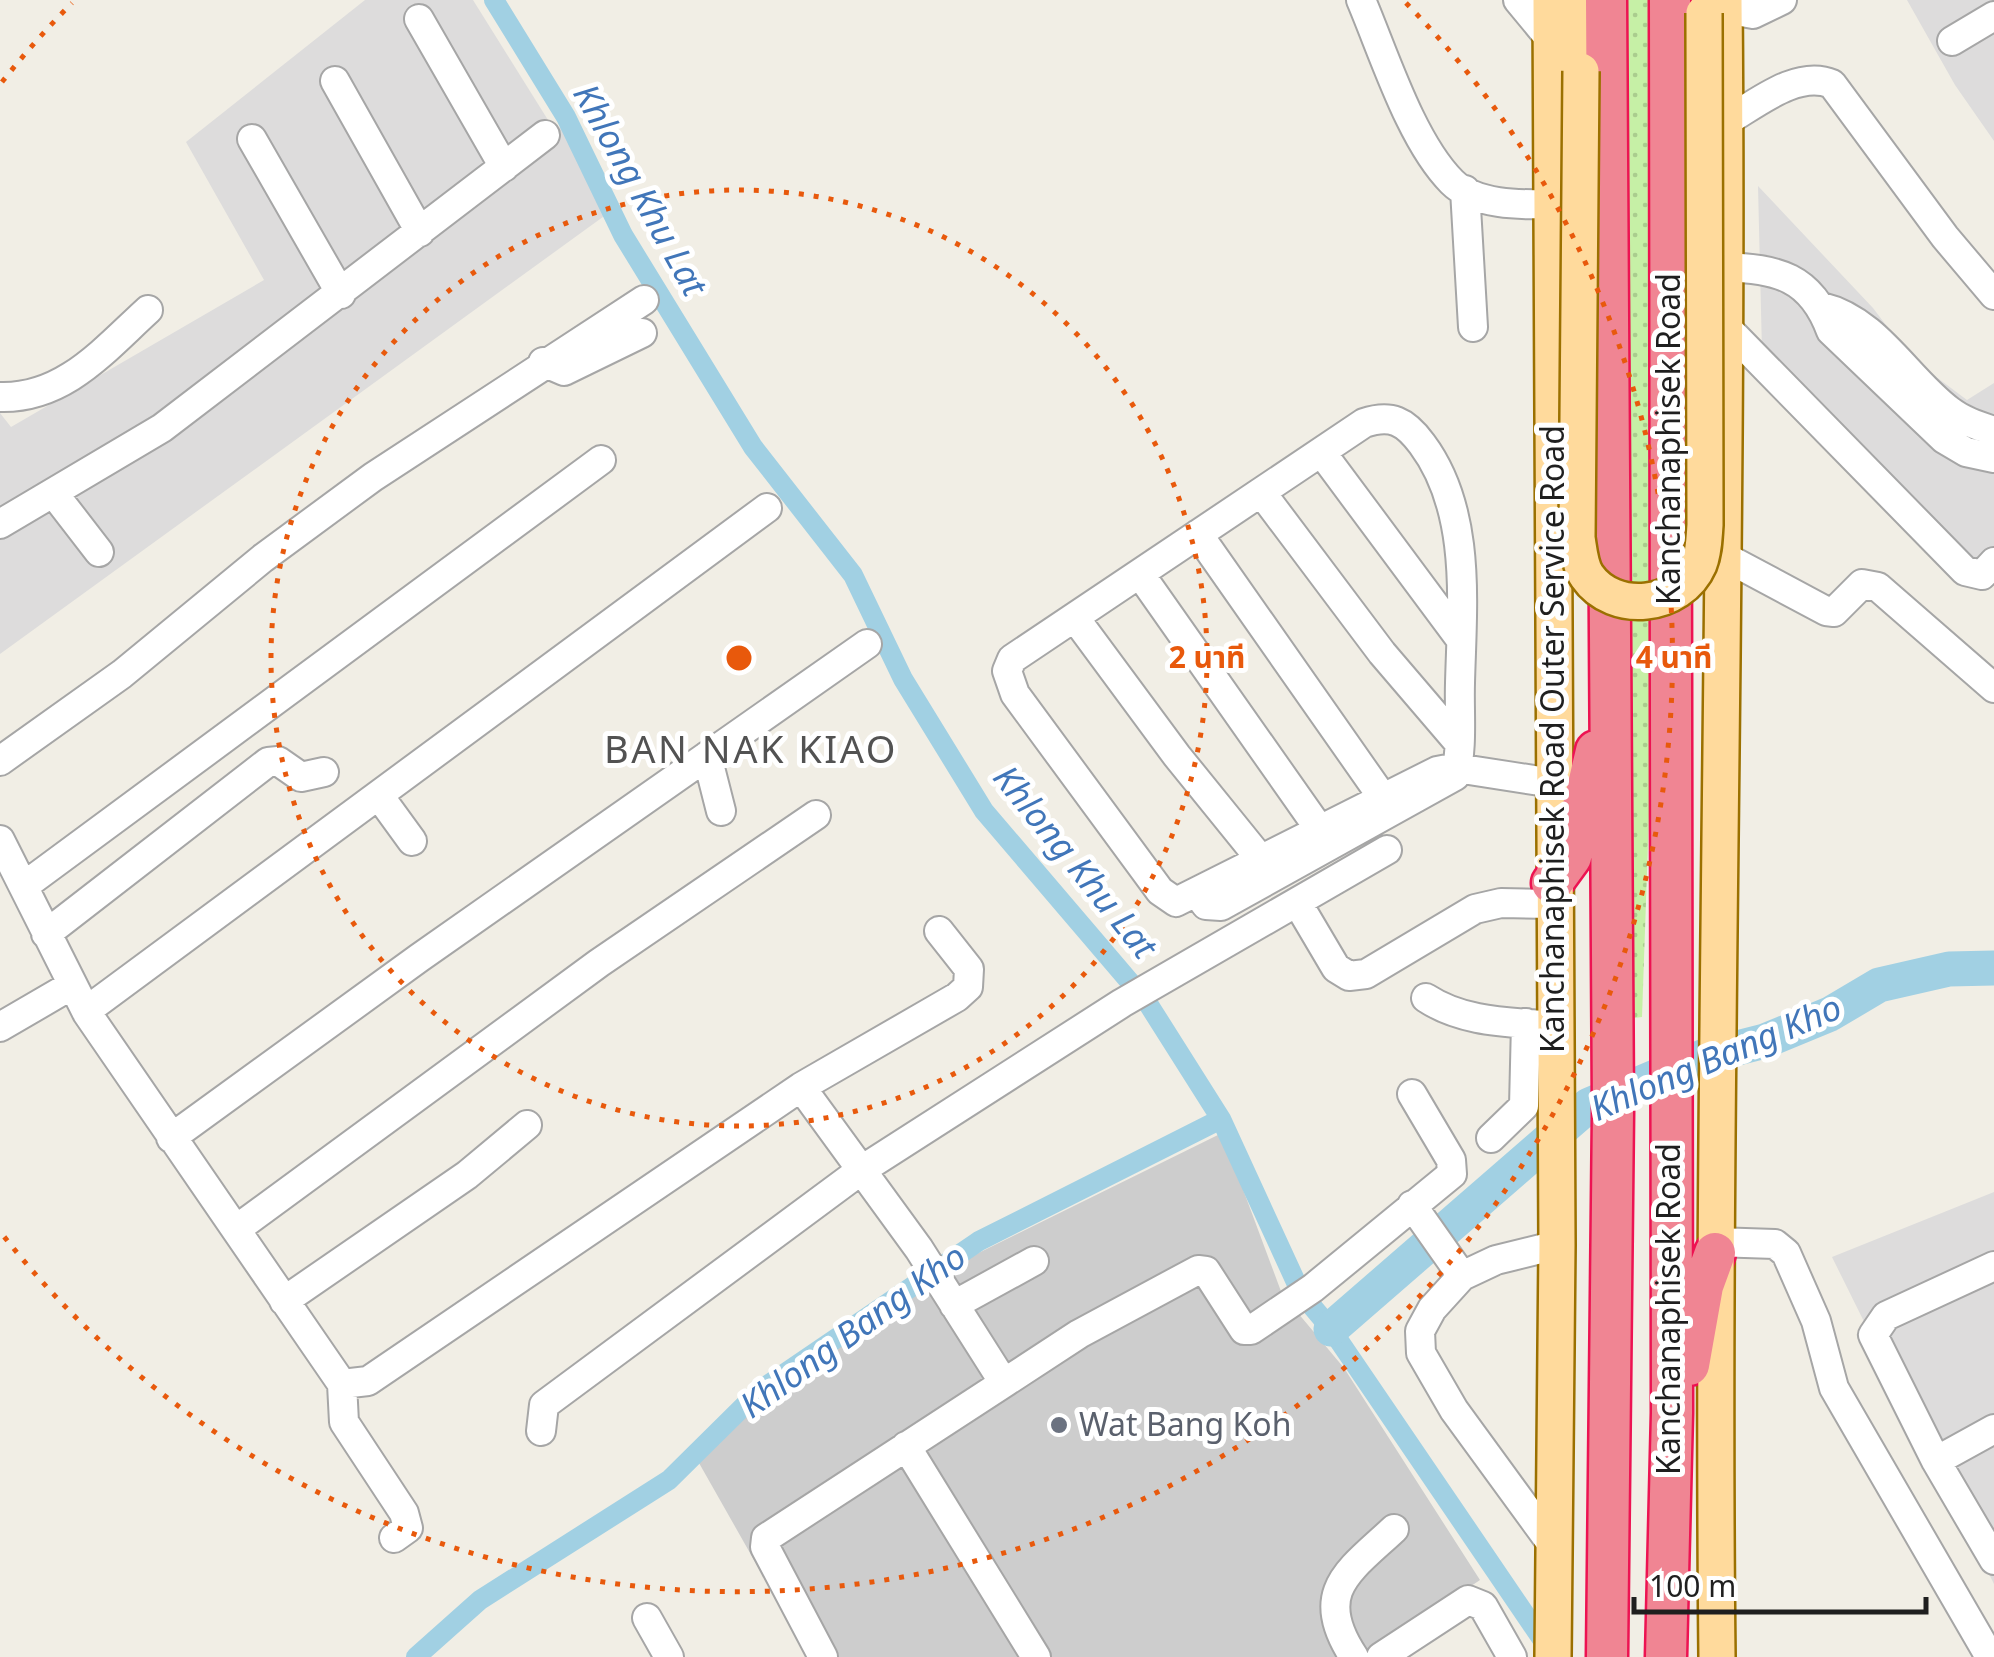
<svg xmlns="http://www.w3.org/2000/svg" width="1994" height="1657" font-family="'Noto Sans','Noto Sans Thai',sans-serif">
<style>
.residential{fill:#dddcdc}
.religious{fill:#cdcdcd}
.grass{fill:url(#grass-dots)}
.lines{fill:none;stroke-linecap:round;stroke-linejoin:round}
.canal{stroke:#a1d0e3;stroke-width:20}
.river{stroke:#a1d0e3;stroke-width:35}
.minor-casing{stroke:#a6a6a6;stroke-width:32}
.major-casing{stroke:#9b7000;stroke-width:40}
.highway-casing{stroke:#ed1352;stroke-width:45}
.minor{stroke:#fff;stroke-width:28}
.major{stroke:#ffda9c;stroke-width:35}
.highway{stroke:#f08593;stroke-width:40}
.major-bridge-casing{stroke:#9b7000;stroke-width:40;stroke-linecap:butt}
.major-bridge{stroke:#ffda9c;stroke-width:35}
.ring{fill:none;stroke:#e8590c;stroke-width:5;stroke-dasharray:5 10}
.worship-dot{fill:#6b7280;stroke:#fff;stroke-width:4}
.labels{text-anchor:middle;stroke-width:10;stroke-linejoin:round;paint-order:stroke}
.street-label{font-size:32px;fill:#1f1f1f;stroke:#fff}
.worship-label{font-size:32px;fill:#5b616d;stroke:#fff;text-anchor:start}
.water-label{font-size:35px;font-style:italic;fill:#4176b9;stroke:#fff}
.quarter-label{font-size:38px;letter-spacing:2.5px;fill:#525252;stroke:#fff}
.centre{fill:#e8590c;stroke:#fff;stroke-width:5}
.ring-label{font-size:30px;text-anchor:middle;font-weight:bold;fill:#e8590c;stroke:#fff;stroke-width:10;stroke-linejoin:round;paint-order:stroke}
</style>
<defs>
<pattern id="grass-dots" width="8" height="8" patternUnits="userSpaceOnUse" patternTransform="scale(2.5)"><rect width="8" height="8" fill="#c6f0a6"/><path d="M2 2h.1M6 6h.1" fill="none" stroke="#aacd8e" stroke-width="1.8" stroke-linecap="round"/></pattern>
</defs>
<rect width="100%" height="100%" fill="#f1eee5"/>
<path class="residential" d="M365,0H473L548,120L567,132L607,214L0,654V413L11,427L264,280L186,142Z
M1907,0H1994V141L1955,85Z
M1758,186L1873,308L1911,358L1967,400L1994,383V549L1972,569L1762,351Z
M1994,1192V1584L1832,1257Z"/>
<path class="religious" d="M1222,1133L1282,1294L1344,1368L1480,1580L1366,1657H809L699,1463L775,1387L942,1271Z"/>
<path class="grass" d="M1626,0H1648L1651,757L1642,1017L1634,1018L1628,803Z"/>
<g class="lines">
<path class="canal" d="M494,0L566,117L623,235L753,447L853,575L903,679L984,811L1147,1002L1221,1119L1301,1293L1331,1329L1550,1651
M416,1657L480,1600L669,1480L759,1391L979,1241L1221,1119"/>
<path class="river" d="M1331,1329L1589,1105L1702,1057L1765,1041L1830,1014L1879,985L1949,969L1994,968"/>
<g class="minor-casing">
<path id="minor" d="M1361,0C1384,54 1411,141 1452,182C1475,205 1520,205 1550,204
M1518,0L1551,40
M1725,9L1753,14L1782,0
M419,19L504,167
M1952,41L1994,16
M335,81L420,232
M1725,122C1755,105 1797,69 1832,84L1945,237L1994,295
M252,139L341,294
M1465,190L1473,327
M1724,267C1777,269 1811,276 1831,331L1944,439L1966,452L1994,458
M1822,307C1877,320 1907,379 1950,411C1963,421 1979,426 1994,431
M1724,325L1965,571L1982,575L1994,562
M543,362L564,371L642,333
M0,397C64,399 104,350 148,310
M1322,453L1461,640
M1261,492L1382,653L1459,743
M55,495L99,552
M0,524L162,428L545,135
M1198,534L1383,798
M1723,556L1826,611L1834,612L1862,584L1878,587L1994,688
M1140,574L1320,830
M1075,618L1177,756L1262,861
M707,756L721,811
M0,761L122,674L263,558L373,477L644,300
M380,797L412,841
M0,840L87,1013L342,1384L344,1422L404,1513L408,1528L394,1538
M24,886L601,460
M1197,893L1206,905L1221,906L1455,776C1463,748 1459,713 1460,683C1462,604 1472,511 1422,444C1405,421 1391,414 1364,423L1012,659L1007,671L1015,694L1160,891L1176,902L1437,771C1448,768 1457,769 1469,770L1553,783
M1297,902L1336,968L1349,976L1366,974L1475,909L1501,903L1552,904
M46,934L268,762L278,761L301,777L324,772
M1426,998C1464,1023 1510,1022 1554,1026
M86,1011L767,508
M0,1027L72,985
M801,1087L919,1249L1004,1383L766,1538L765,1547L823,1657
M171,1138L419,958L867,644
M1491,1138L1524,1106L1526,1023
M1412,1205L1462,1276
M238,1228L599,963L816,815
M1715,1242L1775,1244L1786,1253L1816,1321L1834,1388L1990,1657
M1994,1266L1886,1316L1873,1335L1936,1461L1994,1560
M284,1301L467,1175L527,1125
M954,1305L1034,1261
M1004,1383L1079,1334L1198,1270L1206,1271L1244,1330H1251L1313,1288L1452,1174L1451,1160L1412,1094
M342,1384L368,1381L801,1087L957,997L968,987L969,969L939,931
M541,1431L544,1405L860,1171L1122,1003L1387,850
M906,1446L1036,1657
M1936,1461L1994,1429
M1554,1547L1454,1410L1421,1353L1420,1331L1432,1309L1462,1276L1496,1260L1557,1245
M647,1618L669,1657
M1354,1657C1311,1592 1349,1571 1394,1529
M1381,1657L1468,1600L1483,1606L1512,1657"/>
</g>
<g class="major-casing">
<path id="major" d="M1551,0L1557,1245L1553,1657
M1581,71V0
M1717,1657C1711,1105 1729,552 1724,0"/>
</g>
<g class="highway-casing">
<path id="highway" d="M1606,0L1613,1111L1607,1657
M1552,883L1571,857L1596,751
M1689,1365L1703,1286L1715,1253
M1666,1657L1672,1413L1670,0"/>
</g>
<use href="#minor" class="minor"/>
<use href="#major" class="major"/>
<use href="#highway" class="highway"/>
<g class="major-bridge-casing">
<path id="major-bridge" d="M1581,71L1577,538C1579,550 1580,566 1587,576C1614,615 1680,608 1699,564C1704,552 1704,538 1705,525L1704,13"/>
</g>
<use href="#major-bridge" class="major-bridge"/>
</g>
<g class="ring">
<circle cx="739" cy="658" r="468"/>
<path d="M2 82A935 935 0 0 1 72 3M1406 3A935 935 0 1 1 2 1234"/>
</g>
<circle class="worship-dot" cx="1059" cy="1425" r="10"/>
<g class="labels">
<g class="street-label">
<text transform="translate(1669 439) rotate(-90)" y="11">Kanchanaphisek Road</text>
<text transform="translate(1553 739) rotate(-90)" y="11">Kanchanaphisek Road Outer Service Road</text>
<text transform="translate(1669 1309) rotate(-90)" y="11">Kanchanaphisek Road</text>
</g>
<g class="worship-label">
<text x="1079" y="1436">Wat Bang Koh</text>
</g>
<g class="water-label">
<text transform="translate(640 190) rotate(61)" y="12">Khlong Khu Lat</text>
<text transform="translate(1075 862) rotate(51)" y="12">Khlong Khu Lat</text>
<text transform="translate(1716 1058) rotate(-23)" y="12">Khlong Bang Kho</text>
<text transform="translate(853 1331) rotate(-36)" y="12">Khlong Bang Kho</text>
</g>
<g class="quarter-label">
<text x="751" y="763">BAN NAK KIAO</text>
</g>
</g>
<circle cx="739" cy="658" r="15" class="centre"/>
<g class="ring-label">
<text x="1207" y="668">2 นาที</text>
<text x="1674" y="668">4 นาที</text>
</g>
<path d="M1634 1597v15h292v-15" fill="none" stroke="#1f1f1f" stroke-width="5"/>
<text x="1649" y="1597" font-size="30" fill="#1f1f1f" stroke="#ffffff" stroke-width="8" paint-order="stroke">100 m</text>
</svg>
